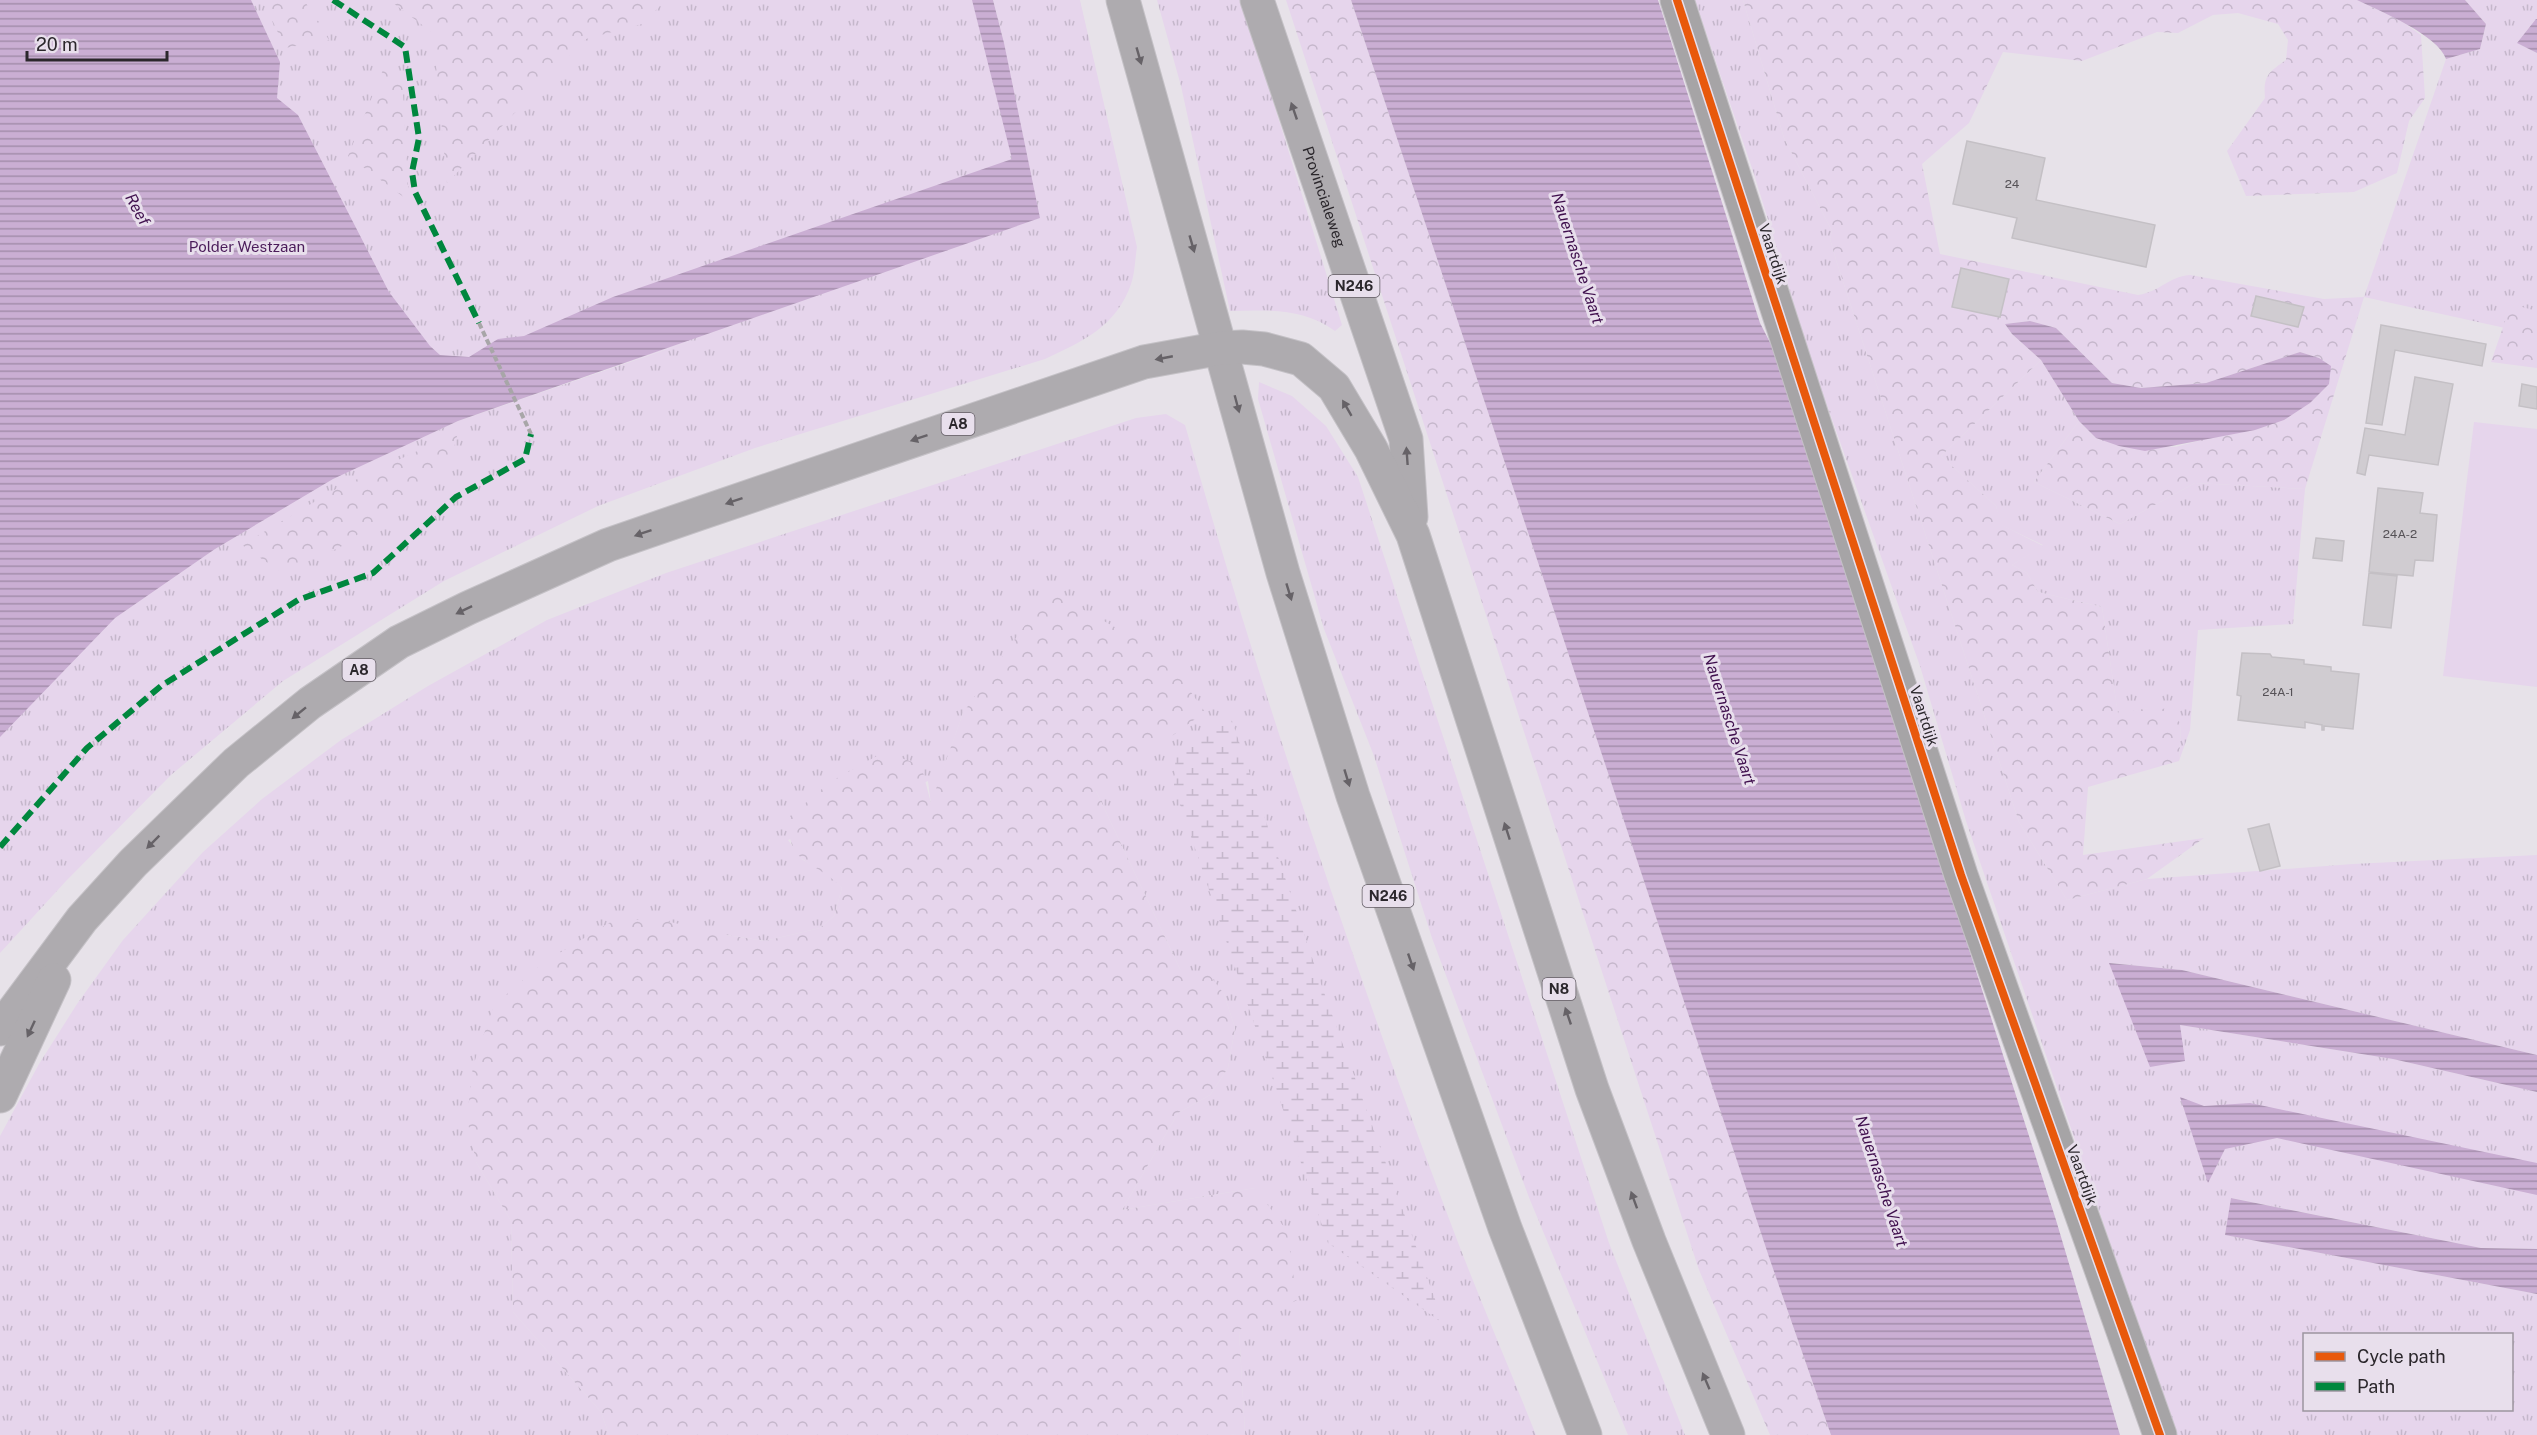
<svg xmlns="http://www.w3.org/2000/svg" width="2537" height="1435" font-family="'Public Sans',sans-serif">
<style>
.grass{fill:url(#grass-tufts);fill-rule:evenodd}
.forest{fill:url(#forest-crowns)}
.wetland{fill:url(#wetland-marsh)}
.pitch{fill:#e6d5ec}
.water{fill:url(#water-rules)}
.building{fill:#d0ccd1;stroke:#c4c0c5;stroke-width:1.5}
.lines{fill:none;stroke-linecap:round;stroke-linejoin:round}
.street-casing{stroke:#c4c1c6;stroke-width:35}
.highway-casing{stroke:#c4c1c6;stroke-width:35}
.path{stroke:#a8a6a8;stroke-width:4;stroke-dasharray:6 3;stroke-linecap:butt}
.street{stroke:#a6a4a6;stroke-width:33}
.highway{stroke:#aeabaf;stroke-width:33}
.quiet{stroke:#00873e;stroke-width:6;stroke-dasharray:12 6;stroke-linecap:butt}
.cycleway-casing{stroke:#e8dfec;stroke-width:11}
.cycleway{stroke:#e8590c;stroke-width:8}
.oneway{fill:#666267}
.labels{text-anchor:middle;stroke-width:6;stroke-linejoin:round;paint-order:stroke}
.number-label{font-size:12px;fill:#565257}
.shield{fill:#e8dfec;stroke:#645e66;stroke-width:1.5}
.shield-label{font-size:14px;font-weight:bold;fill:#2b272c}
.street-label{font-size:15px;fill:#2b272c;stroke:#e8dfec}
.park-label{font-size:15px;fill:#4b1c5a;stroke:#e8dfec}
.water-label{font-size:16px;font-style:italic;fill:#3f0f4d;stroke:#e8dfec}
</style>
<defs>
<pattern id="grass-tufts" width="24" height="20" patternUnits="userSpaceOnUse" patternTransform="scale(1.5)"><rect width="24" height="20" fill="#e6d5ec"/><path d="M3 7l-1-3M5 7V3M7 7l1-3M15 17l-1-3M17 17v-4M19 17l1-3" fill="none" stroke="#c5b7cb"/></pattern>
<pattern id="forest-crowns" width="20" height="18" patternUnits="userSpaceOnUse" patternTransform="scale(1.5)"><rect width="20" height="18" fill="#e6d5ec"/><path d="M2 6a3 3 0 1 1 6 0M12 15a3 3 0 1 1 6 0" fill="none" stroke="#c5b7cb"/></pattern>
<pattern id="wetland-marsh" width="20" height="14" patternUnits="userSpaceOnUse" patternTransform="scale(1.5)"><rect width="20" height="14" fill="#e6d5ec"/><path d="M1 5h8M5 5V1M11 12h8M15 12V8" fill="none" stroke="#c5b7cb"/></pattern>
<pattern id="water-rules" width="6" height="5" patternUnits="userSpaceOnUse" patternTransform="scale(1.5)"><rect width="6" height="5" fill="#caaed3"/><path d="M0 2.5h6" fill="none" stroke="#a48eab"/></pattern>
</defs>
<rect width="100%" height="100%" fill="#e7e2e9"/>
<path class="grass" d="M0,0H991L1004,43L993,0H1080L1137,247C1135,259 1135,273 1131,284C1117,326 1082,342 1045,359L755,448L598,506L444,581L283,681L171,775L66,881L0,953ZM703,337L458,421L416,440L461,418Z
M1157,0H1242L1342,325L1335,331C1304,308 1267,310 1230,311L1181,86Z
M1695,0H1743L1784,138L1832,231L1830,239L1837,263L2019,822L2067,900L2147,879L2353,864L2537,855V1055L2182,970L2110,963L2180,1025L2393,1059L2537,1092V1249L2481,1248L2232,1198L2225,1235L2537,1294V1435H2173L2145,1345L1966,821L1920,666L1813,366L1754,174ZM2304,1334H2512V1410H2304Z
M2465,0H2537V19L2518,43L2537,53V335L2364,297L2446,59L2480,49L2486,24Z
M2041,360L2079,421L2034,482L2120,524L2195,483L2305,489L2293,624L2198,630L2190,730L2179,761L2181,724L2148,708L2118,715L2102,607L2038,592L2027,573L2012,565L2043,545L2001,525L1996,506L1941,456Z
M1259,382L1292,396L1326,426L1358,477L1609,1243L1685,1435H1628L1530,1200L1432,938L1374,756L1324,629L1258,399Z
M1166,414L1185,425C1261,692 1350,956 1448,1216C1475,1289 1507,1362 1536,1435H1231L1245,1432L1239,1330L1255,1188L1122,1210L1178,1113L1210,1095L1228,1068L1235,1028L1224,994L1180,969L1096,791L963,713L931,805L928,781L788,840L803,860L829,874L842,888L834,916L820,928L765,941L726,935L476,1162L511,1221L513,1312L601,1412L609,1435H0V1136L39,1064L77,1004L123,940L203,852L262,799L341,740L428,686L547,620L666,573L1136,418Z"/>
<path class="forest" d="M263,0H304L329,40L285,48Z
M389,0H666L642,24L586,39L447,183L433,33Z
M1286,0H1351L1770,1260L1831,1435H1770L1699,1270Z
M1743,0H2357L2400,20L2421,35L2425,98L2409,121L2397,173L2354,192L2246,196L2227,151L2265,98C2263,75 2269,72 2286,60L2288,40L2278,24L2238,13L2213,15L2178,33L2157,32L2082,61L2003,52L1969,123L1922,164L1940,254L2138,295C2162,291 2167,277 2190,275L2324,299L2364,297L2305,489L2195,483L2120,524L2034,482L2079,421L2096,438L2175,447L2202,440L2319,358L2300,352L2206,383L2141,388L2112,383L2056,328L2030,321L2005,324L2012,334L2041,360L1941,456L1996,506L2002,525L2043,546L2012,565L2027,573L2038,592L2102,607L2118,714L2148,708L2169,709L2181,724L2179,761L2088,787L2083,855L2204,838L2147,879L2067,900L2019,822L1837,263L1830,239L1832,231L1784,138Z
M387,60L402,75L409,201L348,156Z
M2511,304L2537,311V368L2491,362Z
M458,432L449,468L339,548L279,571L242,545L336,489Z
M1049,591L1164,654L1205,712L1096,791L1180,969L1208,973L1224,994L1235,1028L1228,1068L1210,1095L1178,1113L1122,1210L1255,1188L1287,1231L1297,1300L1239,1330L1245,1433L1231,1435H609L601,1412L513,1312L511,1221L476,1162L467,1118L473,1066L494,1005L543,963L614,920H662L726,935L765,941L820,928L834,916L842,888C814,858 786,867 789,817L830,782L884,752L921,765L931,803L963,713Z"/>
<path class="wetland" d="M1231,718L1321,984L1444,1324L1328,1243L1174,786L1176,750Z"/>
<path class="pitch" d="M2474,422L2537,429V687L2443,676Z"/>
<path class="water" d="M0,0H251L280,62L277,98L298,115L389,292L430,346L440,355L469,357L498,339L524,336L613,297L1012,159L972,0H993L1004,43L1040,218L458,421L333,479L215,549L115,618L0,737Z
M1351,0H1658L1760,323L1781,364L2056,1220L2120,1435H1831L1770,1260Z
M2357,0H2465L2486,24L2480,49L2446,59C2438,35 2380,11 2357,0Z
M2536,19H2537V53L2517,43Z
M2030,321L2056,328L2112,383L2141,388L2206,383L2300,352L2319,358L2331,366L2329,384L2310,403L2284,420L2255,430L2145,451L2119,446L2096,438L2079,421L2041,360L2012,334L2005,324Z
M2109,963L2182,970L2537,1055V1092L2393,1059L2180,1025L2185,1061L2150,1067Z
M2180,1097L2204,1106L2250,1103L2537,1163V1195L2277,1138L2225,1149L2208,1183Z
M2231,1198L2481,1248L2537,1249V1294L2225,1235Z"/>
<path class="building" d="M1967,141L2045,158L2036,200L2155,225L2146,267L2012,238L2017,218L1953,204Z
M1961,268L2009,279L2000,317L1952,307Z
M2256,296L2304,307L2298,327L2251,316Z
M2381,325L2486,344L2482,366L2395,350L2382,425L2366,423Z
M2415,377L2453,384L2438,465L2369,455L2365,475L2357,473L2365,428L2405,435Z
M2522,384L2537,387V409L2519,406Z
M2378,488L2423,493L2420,513L2437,515L2433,561L2415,560L2413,576L2369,572Z
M2316,538L2344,541L2342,561L2313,558Z
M2369,573L2397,576L2391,628L2363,625Z
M2242,653L2270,654L2272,657L2304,660V664L2331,667V671L2359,674L2353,729L2324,726V730H2322V725L2305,722V728L2238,720L2241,696L2237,695Z
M2269,824L2280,866L2260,871L2248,829Z"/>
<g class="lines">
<g class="street-casing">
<path id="street" d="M1677,0L1961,875L2160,1435"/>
</g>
<g class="highway-casing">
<g id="highway">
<path d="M1123,0L1283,573L1353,796L1505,1228L1585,1435"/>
<path id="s1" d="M1257,0L1406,439L1411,517"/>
<path d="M0,1029L82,919L133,863L236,763L310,703L399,642L468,608L608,545L698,514L1144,362L1221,348L1242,347L1264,349L1301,359L1334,387L1371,449L1413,535L1592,1089L1649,1241L1728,1435"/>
<path d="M0,1096L54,980"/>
</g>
</g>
<path class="path" d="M479,323L531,434"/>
<use href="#street" class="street"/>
<use href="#highway" class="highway"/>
<path class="quiet" d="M333,0L405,47L419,138L412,172L415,192L479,323
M0,847L87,748L161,686L298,600L373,573L456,497L525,459L531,434"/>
<g class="cycleway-casing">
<path id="cycleway" d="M1677,0L1961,875L2160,1435"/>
</g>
<use href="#cycleway" class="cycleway"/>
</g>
<defs><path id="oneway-solid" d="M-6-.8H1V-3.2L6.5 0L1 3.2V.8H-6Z" transform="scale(1.5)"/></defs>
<g class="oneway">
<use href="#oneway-solid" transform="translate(1139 56) rotate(74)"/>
<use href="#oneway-solid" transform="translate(1294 111) rotate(-109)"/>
<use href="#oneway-solid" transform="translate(1192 244) rotate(74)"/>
<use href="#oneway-solid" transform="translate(1164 358) rotate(169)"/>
<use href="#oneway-solid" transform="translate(1237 404) rotate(75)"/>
<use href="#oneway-solid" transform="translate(1347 408) rotate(-120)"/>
<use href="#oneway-solid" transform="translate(919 438) rotate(161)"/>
<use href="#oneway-solid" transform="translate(1407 456) rotate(-94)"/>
<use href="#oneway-solid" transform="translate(734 501) rotate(161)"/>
<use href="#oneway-solid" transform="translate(643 533) rotate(161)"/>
<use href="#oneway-solid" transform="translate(1289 592) rotate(73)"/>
<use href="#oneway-solid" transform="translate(464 610) rotate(154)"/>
<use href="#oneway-solid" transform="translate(299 713) rotate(141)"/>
<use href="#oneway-solid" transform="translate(1347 778) rotate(73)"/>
<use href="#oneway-solid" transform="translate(1507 831) rotate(-108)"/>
<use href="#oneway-solid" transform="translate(153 842) rotate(135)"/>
<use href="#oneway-solid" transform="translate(1411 962) rotate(71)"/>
<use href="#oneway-solid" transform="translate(1568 1016) rotate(-109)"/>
<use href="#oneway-solid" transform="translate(31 1029) rotate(115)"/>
<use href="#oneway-solid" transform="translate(1634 1200) rotate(-110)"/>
<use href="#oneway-solid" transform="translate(1706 1381) rotate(-113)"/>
</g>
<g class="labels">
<g class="number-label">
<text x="2012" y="188">24</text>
<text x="2400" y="538">24A-2</text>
<text x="2278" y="696">24A-1</text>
</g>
<g class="shield">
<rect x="1328.5" y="275" width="51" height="22" rx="4.5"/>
<rect x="941.5" y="413" width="33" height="22" rx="4.5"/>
<rect x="342.5" y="659" width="33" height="22" rx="4.5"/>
<rect x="1362.5" y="885" width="51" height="22" rx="4.5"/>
<rect x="1542.5" y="978" width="33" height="22" rx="4.5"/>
</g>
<g class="shield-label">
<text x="1354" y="291">N246</text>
<text x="958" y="429">A8</text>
<text x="359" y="675">A8</text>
<text x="1388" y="901">N246</text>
<text x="1559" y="994">N8</text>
</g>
<g class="street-label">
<text dy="5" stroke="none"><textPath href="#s1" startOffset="208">Provincialeweg</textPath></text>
<text transform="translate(1773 254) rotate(72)" y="5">Vaartdijk</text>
<text transform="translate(1924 716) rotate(72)" y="5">Vaartdijk</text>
<text transform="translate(2082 1175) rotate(70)" y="5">Vaartdijk</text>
</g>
<g class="park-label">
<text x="247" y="252">Polder Westzaan</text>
</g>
<g class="water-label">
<text transform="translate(138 209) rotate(61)" y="6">Reef</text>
<text transform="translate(1578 258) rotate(72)" y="6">Nauernasche Vaart</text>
<text transform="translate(1730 719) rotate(72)" y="6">Nauernasche Vaart</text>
<text transform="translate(1882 1181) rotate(72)" y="6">Nauernasche Vaart</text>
</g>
</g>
<rect x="2303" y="1333" width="210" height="78" fill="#e8dfec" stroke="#9c959f" stroke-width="1.5"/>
<rect x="2315" y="1352" width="30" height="9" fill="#e8590c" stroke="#9c959f" stroke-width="1.5"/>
<text x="2357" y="1363" font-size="18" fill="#2b272c">Cycle path</text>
<rect x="2315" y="1382" width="30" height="9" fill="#00873e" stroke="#9c959f" stroke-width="1.5"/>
<text x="2357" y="1393" font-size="18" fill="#2b272c">Path</text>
<path d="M27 51v9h140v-9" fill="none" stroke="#2b272c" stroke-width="3"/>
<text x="36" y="51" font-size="18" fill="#2b272c" stroke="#e8dfec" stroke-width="4.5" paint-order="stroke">20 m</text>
</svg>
